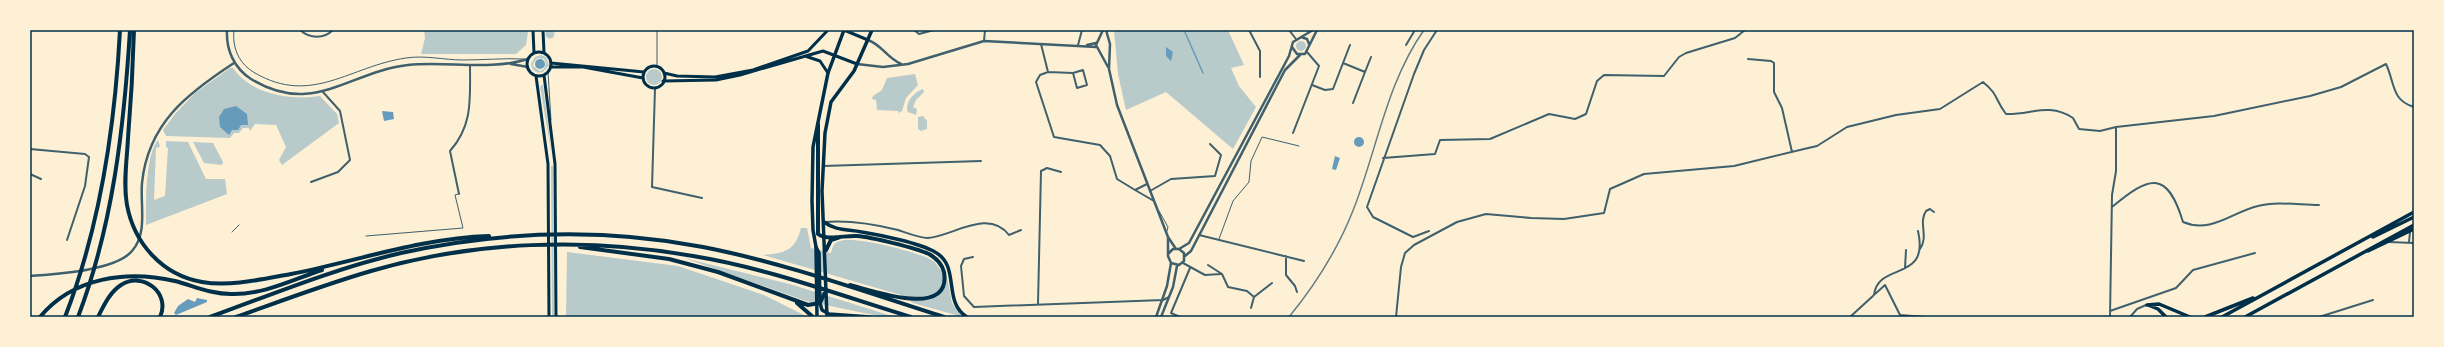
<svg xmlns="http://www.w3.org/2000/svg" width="2444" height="347" font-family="Montserrat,sans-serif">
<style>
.green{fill:#b9caca;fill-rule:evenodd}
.water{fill:#669bbc}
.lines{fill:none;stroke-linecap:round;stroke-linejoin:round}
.stream{stroke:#669bbc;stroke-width:1.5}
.service{stroke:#3f606c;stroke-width:1}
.minor{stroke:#3f606c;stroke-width:2}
.tertiary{stroke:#3f606c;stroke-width:2.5}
.secondary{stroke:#003049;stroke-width:3}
.primary{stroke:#003049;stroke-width:3.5}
.trunk{stroke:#003049;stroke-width:3.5}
.motorway{stroke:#003049;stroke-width:4}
.rail{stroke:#657d81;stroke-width:1.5}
.neatline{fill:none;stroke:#003049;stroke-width:1.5}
</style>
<rect width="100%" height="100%" fill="#fdf0d5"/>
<path class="green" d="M545.5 34a4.5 4.5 0 1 1 9 0a4.5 4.5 0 1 1-9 0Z
M424,30H528V32L526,45L516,54H421L425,38Z
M1114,30H1228L1244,65L1231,68L1239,86L1256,107L1233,149L1166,92L1126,110L1118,74Z
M1296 46a5 5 0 1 1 10 0a5 5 0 1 1-10 0Z
M541,55L546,57L549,65L543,72C537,74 532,71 531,64L535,57ZM538,58L544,59L546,63L544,69L540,71L533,66L534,62Z
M230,68H233C252,95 290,100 320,96L337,114L339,123L282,165L279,160L286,147L276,125L255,124L250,131L249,128H243L239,133H234L230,138L166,136L163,130L175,114L195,93Z
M646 77a8 8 0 1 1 16 0a8 8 0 1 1-16 0Z
M915,74L918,85L906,98L902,111L898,113V111L877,110L876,100L872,99L873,96L882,90L887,78Z
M543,85L552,157L540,86Z
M923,89L924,92L916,100L913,107L917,109L916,115L908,112C904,103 914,92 923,89Z
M923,116L927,121V129L921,131L918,129V117Z
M158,140L160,147L156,148L154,200L165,196L168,148L166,147V141L188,142L206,179H225L227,194L146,225C146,205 145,155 158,140Z
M193,142L213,143L223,162L222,165L204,163Z
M551,166H553L554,317H552Z
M801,228H807L811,248L831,253C832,249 833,244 837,242C851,234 912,251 928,258C938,262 939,271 947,277L952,303L963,317L913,303L901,295L763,255C785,253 795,251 801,228Z
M567,252L678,266L764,295L808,317H566Z
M684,258L793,285L895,317H883L806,301Z"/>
<path class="water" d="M1166,47L1173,52L1171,61L1166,56Z
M535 64a5 5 0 1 1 10 0a5 5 0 1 1-10 0Z
M236,106L247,114L248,125H241L238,130H232L229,135L220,127L219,117L224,109Z
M382,111L393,112L394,119L384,121Z
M1354 142a5 5 0 1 1 10 0a5 5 0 1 1-10 0Z
M1335,156L1340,158L1336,170L1332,169Z
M197,298L207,300V302L176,315L174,313L178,306L188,299L195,302Z"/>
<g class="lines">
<path class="stream" d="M1184,30L1203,73"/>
<path class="service" d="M234,30C232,48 239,64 255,73C312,106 350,66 406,58C425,55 444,60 463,60C483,60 504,58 524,59
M657,30V67
M548,72L551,120
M1159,211L1168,227L1167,231
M232,232L239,225
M366,236L463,228L455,195L458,194
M1219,239L1233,201L1249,182L1251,161L1262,137L1299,146"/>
<path class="minor" d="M300,30C310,39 324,39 333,30
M914,30L919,34L934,30
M1249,30L1260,51V77
M1289,30L1296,39
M984,41L985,30
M1041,44L1048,72
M1078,45L1082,30
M1406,45L1415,30
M1748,59L1771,61L1774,63V92L1782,108L1792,152
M1343,63L1350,45
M1365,72L1371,57
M1073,73L1083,70L1087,85L1077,88L1073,73L1048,72L1040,75L1036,82L1054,137L1100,145L1110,156L1117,179L1135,190L1147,184
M1312,85L1325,90L1333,89L1343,63L1365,72L1353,103
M655,88L652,187L702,198
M1293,133L1319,66L1307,52
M30,149L85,154L89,157L85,186L67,240
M1383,158L1435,154L1440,140L1490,139L1549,114L1575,119L1586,114L1597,81L1604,75L1664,76L1679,57L1686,53L1735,38L1745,30
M823,166L981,161
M30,174L41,179
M311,182L338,172L350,160L340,111L323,92
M1135,190L1154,201
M1150,191L1171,179L1215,176L1221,155L1210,144
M459,194L450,151C473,125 470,99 470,66
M2112,207C2149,176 2167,169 2183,222C2211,234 2232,212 2258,206C2277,201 2300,205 2319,205
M825,222C850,220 874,224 898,230C907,233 919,238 928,238C953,236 988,208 1009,235L1021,230
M1429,231L1413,237L1373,217L1367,207L1414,74L1424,50L1437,30
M1199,235L1304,261
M2389,242L2414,243
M2409,242L2410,232
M1920,249C1929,236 1918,223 1926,211L1930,209L1934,212
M1286,256V275L1295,286L1297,292
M973,257L964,259L961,266L964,296L974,307L1163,300L1169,297
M1183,263L1205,275L1221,274
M1208,265L1222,274L1228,287L1247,291L1254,297
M1905,268L1906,250
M1875,294L1885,285L1900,315L1925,317
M1038,304L1041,171L1047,168L1061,172
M1251,308L1254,297L1272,283
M2110,311L2176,288L2193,270L2255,253
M1180,317L1171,313L1190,268
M1396,317L1401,267L1405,253L1414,245L1457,222L1486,214L1531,218L1564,219L1604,213L1610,189L1644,174L1734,166L1804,149L1817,146L1847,127L1896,115L1940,109L1983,82C1999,95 1995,100 2006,114C2031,115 2048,102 2073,118L2079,129L2100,131L2116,127L2214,116L2310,96L2341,87L2386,64C2395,83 2391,100 2414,107
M1850,317L1874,295C1878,261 1930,283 1918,231
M1972,317H1977
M2110,317L2112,195L2116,171V127
M2130,317L2137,309L2146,305
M2319,317L2373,300"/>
<path class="tertiary" d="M227,30C226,50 234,68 251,79C313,117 348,72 408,65C447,61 490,71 528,59
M1103,30L1096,45L1108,67
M1106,30L1110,44L1109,69L1117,105L1168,237L1176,249
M1301,37L1307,39L1309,44
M868,40C882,45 886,57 901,64
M1087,45L1096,43
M1292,47L1297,54H1305L1317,30
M511,64L528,67
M857,64L883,67L908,64L984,41L1096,47
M1168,238V256L1171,263L1179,265L1184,261V253L1179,249H1173L1169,253
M1179,249L1189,243L1289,56L1293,42L1313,30
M1185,256L1191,251L1285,70L1300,55
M30,276C55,274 115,271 132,251C148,233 140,205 142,183C148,123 188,93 234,63
M1156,317L1167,286L1171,263
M1161,317L1173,287L1177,266"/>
<path class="secondary" d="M533,30L534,53
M543,30L544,53
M844,30L868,40
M527 64a12 12 0 1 1 24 0a12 12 0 1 1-24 0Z
M805,56L820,61L828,73
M551,63L644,72
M643 77a11 11 0 1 1 22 0a11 11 0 1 1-22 0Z
M551,67H583L643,78
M664,73L677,76L715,77L753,70L808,51L828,30
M544,75L555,164L556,317
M536,76L548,164L549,317
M663,81L716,80L740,75L823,51L857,64"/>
<path class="primary" d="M817,317L816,247L813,230L812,201L813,147L828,73L844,30
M827,317L822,191L825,133L831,102L854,71L872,30"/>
<path class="trunk" d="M824,222C836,231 847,229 862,232C880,235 920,243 935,252C961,266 942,302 967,317
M2373,237L2414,217
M816,247L819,253L820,303L822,310L829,314L870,317
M2368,251L2414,229
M2147,305L2159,304L2190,317
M2148,305L2158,309L2166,317
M2205,317L2253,298
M2222,317L2414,212
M2245,317L2414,225"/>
<path class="motorway" d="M134,30C133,66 131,102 128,138C127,160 123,183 127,205C134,243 162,275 202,282C230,287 263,279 291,274C357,261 422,238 489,236
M818,124V234C827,241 846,235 857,236C871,237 916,248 929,254C936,258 942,264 944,272C952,320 870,290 850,285
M580,247L669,259L718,272L808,305L820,303L826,290
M826,250L831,240L840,237
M797,303L813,317
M40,317C73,277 127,270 175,281C194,286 211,294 231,294C263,295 292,280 322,270
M65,317C100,227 115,126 120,30
M78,317C113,225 124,127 130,30
M98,317C104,305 110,292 121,285C143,271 171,293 160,317
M210,317C273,294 336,268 401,253C501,231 603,228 703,247C785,263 865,292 944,317
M236,317C281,301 326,284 371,271C474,241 587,237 693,256C767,268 839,295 911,317"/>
<path class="rail" d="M1289,317C1316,284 1339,247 1354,208C1377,149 1387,82 1424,30"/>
</g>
<rect width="2444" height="347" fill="none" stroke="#fdf0d5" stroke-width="62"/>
<rect x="31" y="31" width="2382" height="285" class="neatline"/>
</svg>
